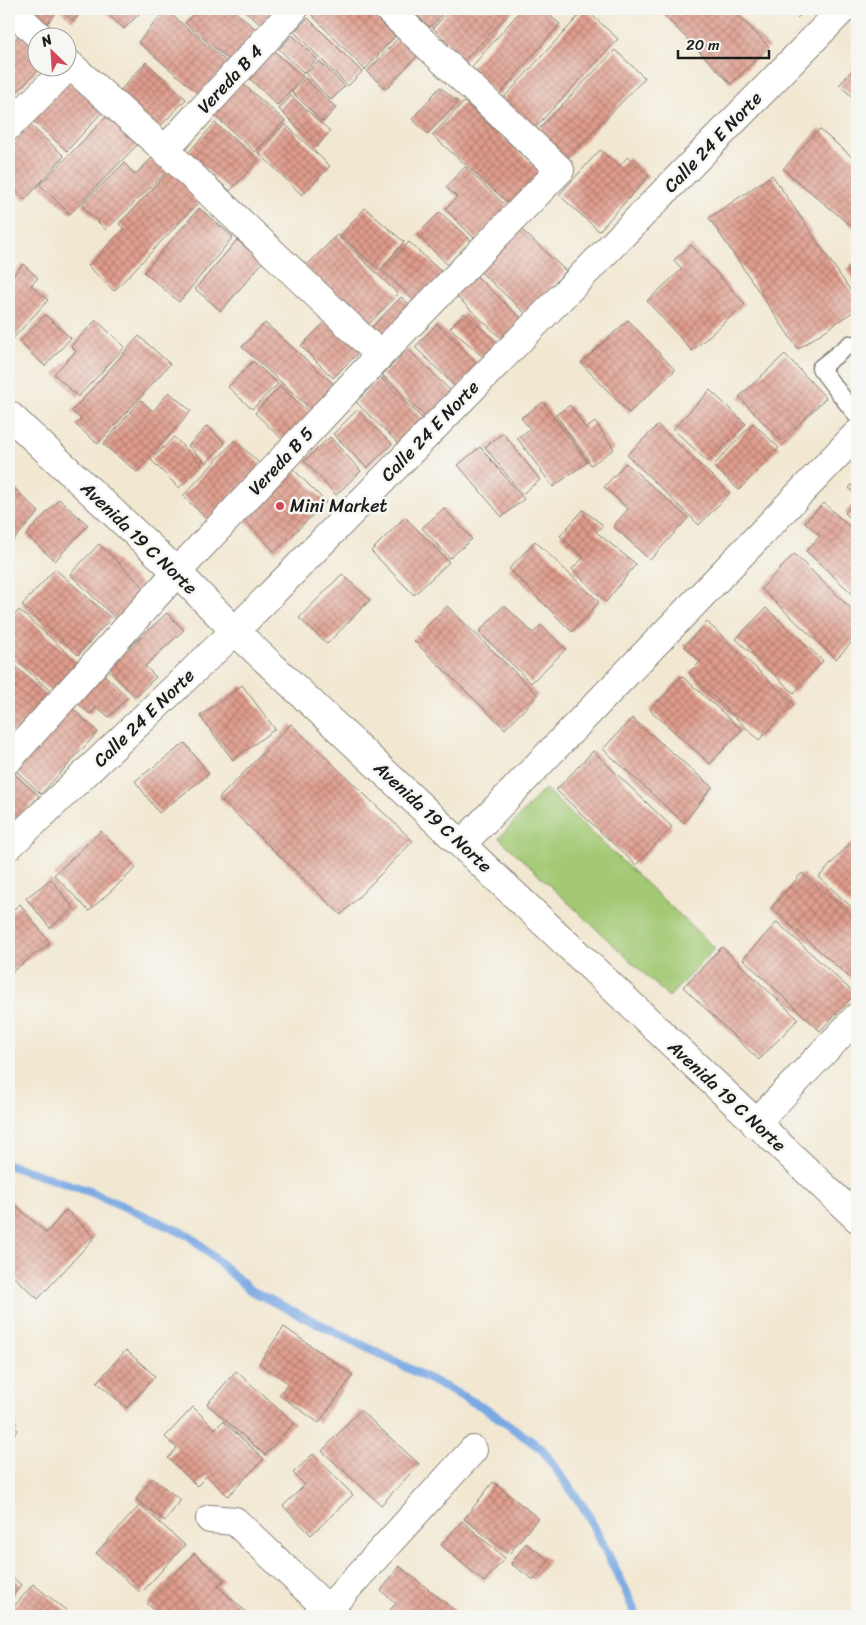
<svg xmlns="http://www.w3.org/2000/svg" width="866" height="1625" font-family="Sriracha,sans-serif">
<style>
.green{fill:#a3c974;stroke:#607248}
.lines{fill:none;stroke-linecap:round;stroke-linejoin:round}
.stream{stroke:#79a8e3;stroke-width:9}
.building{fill:url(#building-cross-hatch)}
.lane-casing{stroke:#878277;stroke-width:19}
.street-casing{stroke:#878277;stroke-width:30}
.secondary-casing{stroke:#878277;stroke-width:30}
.lane{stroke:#fff;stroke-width:16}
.street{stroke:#fff;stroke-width:28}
.secondary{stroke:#fff;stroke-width:28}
.poi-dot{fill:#d1495b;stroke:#f6f6f2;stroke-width:2}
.labels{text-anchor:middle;stroke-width:5;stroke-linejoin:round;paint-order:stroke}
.street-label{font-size:18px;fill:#1c1c1c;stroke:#f6f6f2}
.poi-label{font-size:18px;fill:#1c1c1c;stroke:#f6f6f2;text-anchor:start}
</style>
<defs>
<pattern id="building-cross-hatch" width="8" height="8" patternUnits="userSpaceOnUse" patternTransform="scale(1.25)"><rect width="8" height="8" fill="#df9c8c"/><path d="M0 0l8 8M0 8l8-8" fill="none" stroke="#b47e72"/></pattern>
</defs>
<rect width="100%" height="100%" fill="#f6f6f2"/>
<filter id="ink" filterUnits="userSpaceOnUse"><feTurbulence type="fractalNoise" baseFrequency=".02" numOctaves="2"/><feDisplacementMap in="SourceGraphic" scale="10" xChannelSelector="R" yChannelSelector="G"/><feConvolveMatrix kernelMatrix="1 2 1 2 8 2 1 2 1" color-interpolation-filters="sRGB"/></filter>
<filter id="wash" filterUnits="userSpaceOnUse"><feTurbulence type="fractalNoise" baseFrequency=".0096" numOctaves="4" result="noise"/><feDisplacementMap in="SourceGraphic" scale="20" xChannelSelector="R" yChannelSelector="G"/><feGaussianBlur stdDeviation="1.12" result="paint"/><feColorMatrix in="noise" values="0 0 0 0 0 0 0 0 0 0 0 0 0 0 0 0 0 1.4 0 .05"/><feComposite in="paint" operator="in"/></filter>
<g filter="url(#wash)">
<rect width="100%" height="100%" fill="#f2e8d2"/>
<path class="green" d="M545,789L715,948L669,997L499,838Z"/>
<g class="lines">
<path class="stream" d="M9,1165L91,1192L190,1236L250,1290L396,1362L485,1408L542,1449L586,1511L625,1589L636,1616"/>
</g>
<g id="blocks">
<path class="building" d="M24,9H84L73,21L59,9L44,27Z
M102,9H144L124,29Z
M198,9H232L258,31L231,62L185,23Z
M243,9H281L264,28Z
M318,9H366L395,36L365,70L312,15Z
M410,9H447L430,27Z
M451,9H514L458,67L441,52L449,44L433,28Z
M522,9H542L560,24L499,95L469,70Z
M585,9L618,39L530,133L498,104Z
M658,9H733L769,47L731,84Z
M788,9H807L797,18Z
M166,10L228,63L200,95L138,42Z
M308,18L362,72L348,86L294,32Z
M20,34L38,50V68H40L9,100V46Z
M292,35L317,59L304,73L279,49Z
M400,36L419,54L386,89L367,72Z
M615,50L645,78L565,161L535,133Z
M274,51L303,77L277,105L249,78Z
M319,61L345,86L331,100L306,74Z
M146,62L186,99L155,132L115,96Z
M857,65V101L839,85Z
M305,78L336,108L323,122L292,92Z
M66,79L103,111L67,151L31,119Z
M242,83L285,121L255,152L212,113Z
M440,87L458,102L428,134L412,119Z
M291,96L330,131L317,147L279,109Z
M464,102L544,175L514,208L432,135Z
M109,114L139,143L70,214L40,185Z
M28,123L64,156L25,200L9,185V144Z
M215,123L259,160L230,191L188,153Z
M285,124L330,166L302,195L258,152Z
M819,129L857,161V231L783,169Z
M600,150L619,166L628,157L649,176L599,231L559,195Z
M154,156L168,170L106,230L81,205L124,163L135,175Z
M465,167L508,208L476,240L445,209L457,197L446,187Z
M170,170L201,200L114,291L88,266L124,229L119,224Z
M772,175L857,300V309L798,349L709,218Z
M199,208L233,237L179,302L144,272Z
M365,208L404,242L380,270L340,236Z
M440,212L471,241L448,265L417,235Z
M521,229L566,271L526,314L473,265Z
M337,235L398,294L366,327L305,267Z
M237,240L263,262L221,311L195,289Z
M409,242L448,278L421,307L382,270Z
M691,245L745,304L692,351L647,301L682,269L674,260Z
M857,263V283L855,284L847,268Z
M23,264L38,278L31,285L48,300L9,343V280Z
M474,274L522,319L503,340L455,295Z
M401,297L417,311L388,342L372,327Z
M464,313L497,342L483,357L450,328Z
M333,314L365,346L333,378L301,346Z
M45,315L71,338L45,366L19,342Z
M96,320L125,347L78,397L54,374L76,351L71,346Z
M628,320L675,370L629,413L581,363Z
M265,323L337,387L313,411L242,347Z
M437,324L480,365L457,388L415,347Z
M139,336L170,364L98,444L76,425L81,419L72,411Z
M408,349L454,394L429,420L382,375Z
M785,354L826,398L781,441L739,397Z
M253,361L278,384L252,409L228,387Z
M380,377L423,419L399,444L356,402Z
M280,386L312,415L286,443L255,413Z
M710,390L746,424L708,462L673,429Z
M169,392L191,411L137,472L103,444L141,400L153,411Z
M543,402L587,462L553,487L517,438L530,429L521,418Z
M570,405L586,429L595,422L614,449L591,465L556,415Z
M357,410L392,444L367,468L333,434Z
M753,423L779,448L739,490L713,466Z
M658,425L730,493L699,525L627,455Z
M207,426L225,443L206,463L188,446Z
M503,433L540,480L522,494L485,447Z
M174,437L202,465L179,488L151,460Z
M330,437L361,471L336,495L304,461Z
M235,440L262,466L209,521L183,496Z
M480,447L524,499L502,517L458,465Z
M286,462L326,502L275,552L236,512Z
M626,463L688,518L650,560L613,526L628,509L604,487Z
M857,479V497L849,488Z
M9,483L39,512L9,545Z
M59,499L88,525L55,561L26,535Z
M857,499V525L845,513Z
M824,503L857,534V598L806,551L820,536L805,522Z
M444,508L472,539L450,558L422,528Z
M583,510L603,525L596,532L636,564L606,602L572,569L584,557L560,536Z
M405,517L449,562L414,595L371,551Z
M535,541L599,602L572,632L509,569Z
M99,544L150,593L120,623L70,574Z
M794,554L857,614V637L836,659L761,589Z
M55,569L111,618L78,655L22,605Z
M342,574L370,600L327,644L299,618Z
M504,605L533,633L541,625L566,649L531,683L479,632Z
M447,606L538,695L505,729L413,640Z
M766,608L823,661L794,693L736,639Z
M19,610L82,666L56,696L9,654V621Z
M167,613L184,630L145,666L156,677L135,697L107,668Z
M707,622L794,704L759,740L689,673L700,662L684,646Z
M9,660L52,700L18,737L9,729Z
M103,674L128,697L109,717L97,707L90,714L76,702Z
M682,676L742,730L710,764L650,710Z
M242,685L275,729L233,760L200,716Z
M71,707L98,732L41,794L14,769Z
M632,718L712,787L684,823L603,749Z
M291,724L413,841L341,915L219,798Z
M185,743L209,774L159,813L135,781Z
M593,751L672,827L636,865L556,790Z
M10,770L39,796L9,830V772Z
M101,831L136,868L89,911L54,875Z
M853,840L857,844V912L819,877Z
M802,873L857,921V984L771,908Z
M51,879L74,909L50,928L26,898Z
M20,904L50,943L9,974V913Z
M777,922L855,994L820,1031L743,959Z
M722,947L798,1019L759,1060L683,987Z
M9,1199L46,1233L66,1210L95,1237L38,1299L9,1272Z
M284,1327L353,1375L319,1423L279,1395L288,1383L259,1363Z
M126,1350L155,1376L127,1408L97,1382Z
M236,1371L294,1423L265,1455L207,1404Z
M193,1407L215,1429L223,1421L264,1459L228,1496L207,1476L197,1486L168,1458L177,1448L165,1437Z
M360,1410L419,1464L381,1505L322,1451Z
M9,1422L18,1430L9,1440Z
M313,1454L353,1495L311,1535L283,1506L305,1485L293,1473Z
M152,1478L181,1500L165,1521L136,1499Z
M493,1482L538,1518L509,1554L464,1519Z
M140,1505L185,1545L141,1593L96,1553Z
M462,1521L505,1558L484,1582L441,1545Z
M526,1543L549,1560L534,1580L511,1564Z
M194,1553L224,1580L218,1587L251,1616H161L147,1604Z
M399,1566L462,1616H385L396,1603L381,1591Z
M9,1574L21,1585L9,1600Z
M33,1584L72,1615L71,1616H21L12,1609Z"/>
</g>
</g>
<g filter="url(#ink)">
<use href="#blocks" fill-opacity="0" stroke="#878277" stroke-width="1"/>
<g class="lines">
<g class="lane-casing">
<path id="lane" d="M857,349L850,344L820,368L857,416"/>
</g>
<g class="street-casing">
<path id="street" d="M11,9L41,38
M68,63L165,150L380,355
M9,126L67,68
M165,150L294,9
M9,415L177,572L235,631L857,1218
M9,759L177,572L380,355L560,170L388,9
M462,844L857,434
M755,1124L857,1017
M210,1519L235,1521L335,1616
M322,1616L473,1450"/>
</g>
<g class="secondary-casing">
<path id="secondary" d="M9,846L235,631L843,9"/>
</g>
<use href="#lane" class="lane"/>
<use href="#street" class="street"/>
<use href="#secondary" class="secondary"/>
</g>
</g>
<circle class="poi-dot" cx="280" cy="506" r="5"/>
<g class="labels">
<g class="street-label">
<text transform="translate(230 79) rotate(-47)" y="6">Vereda B 4</text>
<text transform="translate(713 142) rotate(-46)" y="6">Calle 24 E Norte</text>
<text transform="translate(430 431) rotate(-46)" y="6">Calle 24 E Norte</text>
<text transform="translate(281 461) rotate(-47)" y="6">Vereda B 5</text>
<text transform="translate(139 538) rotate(44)" y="6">Avenida 19 C Norte</text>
<text transform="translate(144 718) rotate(-44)" y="6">Calle 24 E Norte</text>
<text transform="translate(433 817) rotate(43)" y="6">Avenida 19 C Norte</text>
<text transform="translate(727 1096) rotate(43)" y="6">Avenida 19 C Norte</text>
</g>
<g class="poi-label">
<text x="290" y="512">Mini Market</text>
</g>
</g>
<rect width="866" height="1625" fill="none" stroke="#f6f6f2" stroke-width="30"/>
<g transform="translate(52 52) rotate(335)"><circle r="24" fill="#f6f6f2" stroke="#9f9f9c"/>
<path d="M0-4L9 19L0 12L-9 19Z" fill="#d1495b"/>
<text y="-8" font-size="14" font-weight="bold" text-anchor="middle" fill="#1c1c1c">N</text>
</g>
<path d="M678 50v8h91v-8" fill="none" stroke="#1c1c1c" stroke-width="2.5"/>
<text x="686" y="50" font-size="15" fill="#1c1c1c" stroke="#f6f6f2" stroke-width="4" paint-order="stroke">20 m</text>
</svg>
